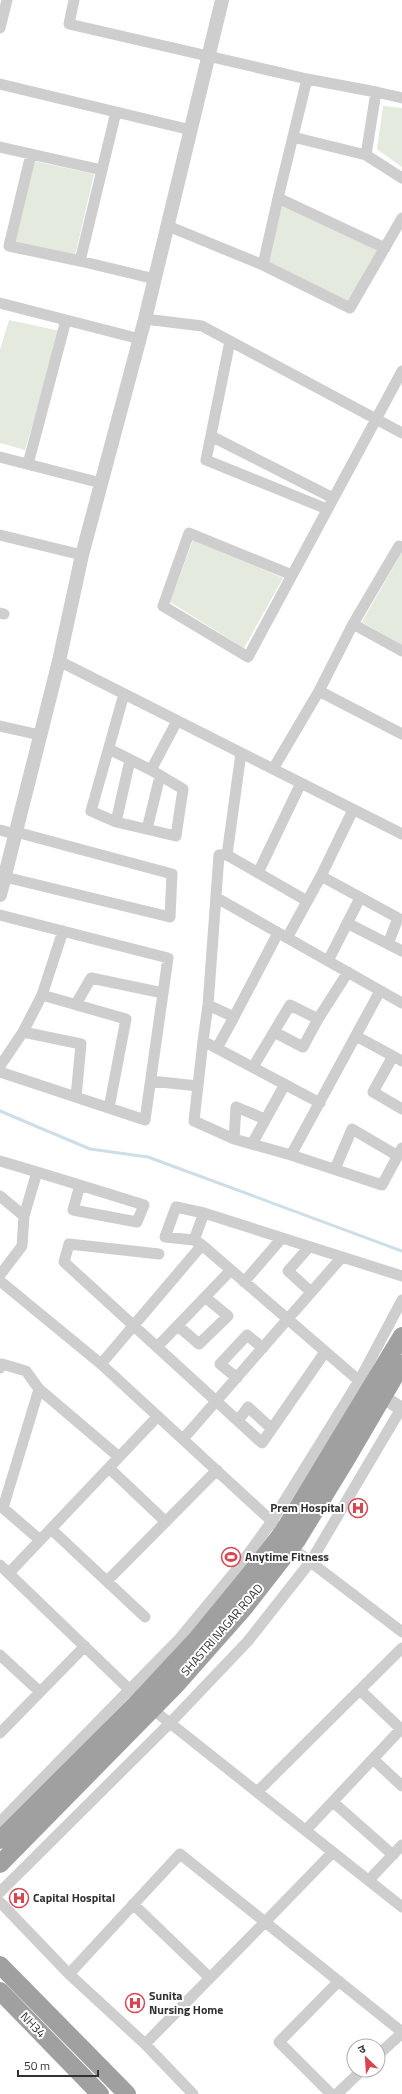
<svg xmlns="http://www.w3.org/2000/svg" width="402" height="2094" font-family="'Titillium Web','Noto Sans Devanagari',sans-serif">
<style>
.green{fill:#e4eade}
.lines{fill:none;stroke-linecap:round;stroke-linejoin:round}
.stream{stroke:#cddee8;stroke-width:3}
.minor{stroke:#cecece;stroke-width:11}
.tertiary{stroke:#cecece;stroke-width:14}
.trunk{stroke:#a0a0a0;stroke-width:18}
.labels{text-anchor:middle;stroke-width:4;stroke-linejoin:round;paint-order:stroke}
.poi-label{font-size:12px;font-weight:bold;fill:#313131;stroke:#fff;text-anchor:start}
.street-label{font-size:12px;fill:#313131;stroke:#fff}
</style>
<rect width="100%" height="100%" fill="#fff"/>
<path class="green" d="M383,106L402,108V167L377,149Z
M34,161L94,174L75,256L14,243Z
M282,205L379,250L347,302L267,263Z
M9,320L60,331L25,450L0,443V350Z
M193,540L283,578L244,648L170,602Z
M402,552V645L362,622Z"/>
<g class="lines">
<path class="stream" d="M0,1111L90,1149L148,1157L402,1251"/>
<path class="minor" d="M74,0L69,24L307,79
M0,28L7,0
M0,84L191,130
M402,98L376,92L366,155L402,178
M116,112L80,261L155,279
M293,137L366,155
M0,147L102,170
M31,154L9,246L80,261
M278,198L307,79L376,92
M168,226L263,265
M385,248L278,198L263,265L350,308L402,218
M0,303L140,339
M145,319L202,326L402,433
M230,341L206,460L327,509
M211,436L333,498
M0,457L101,483
M28,464L66,320
M0,535L82,555
M402,547L399,546L353,624L402,651
M292,575L189,533L163,606L248,657L402,371
M0,613L4,614
M353,624L319,691L402,734
M59,661L402,834
M124,694L91,811L116,822L176,836L183,789L151,770L177,721
M0,726L40,735
M109,749L151,770
M273,769L319,691
M116,822L130,760
M147,829L160,776
M0,830L15,834
M227,855L241,753
M258,873L301,783
M321,876L353,810
M5,877L170,917L172,874L16,832
M217,898L402,1003
M307,901L227,855H219L208,1005L203,1041L320,1103
M0,915L168,958L145,1120L0,1072
M347,923L402,951
M287,938L321,876L398,918L388,944
M328,961L360,898
M42,995L126,1019L109,1108
M76,1004L91,978L163,993
M208,1005L234,1017L278,933
M318,1019L348,972
M23,1032L42,995L63,931
M356,1036L402,1061
M203,1041L194,1121L234,1139L291,1155L380,991
M217,1048L234,1017
M393,1056L373,1092L402,1109
M0,1066L23,1032L81,1044L76,1097
M253,1067L290,1005L318,1019L303,1047L274,1032
M151,1081L198,1086
M234,1139L236,1107L265,1119
M252,1144L285,1084
M291,1155L382,1185L402,1148
M0,1161C48,1175 96,1190 144,1205L137,1222L73,1210L80,1185
M335,1169L352,1129L398,1156
M0,1196L24,1216L22,1246L0,1275
M24,1216L37,1172
M194,1240L165,1237L176,1207L204,1213
M202,1245L194,1240L204,1213L402,1276
M309,1247L288,1271L311,1292
M159,1254L69,1244L64,1262L262,1443L325,1352
M0,1281L101,1364L277,1526
M244,1282L282,1238
M178,1326L199,1344L228,1316L205,1297
M157,1347L231,1270
M101,1364L202,1245L364,1385
M0,1368L2,1364L26,1371L39,1389
M237,1378L220,1364L247,1335L263,1348
M402,1407L311,1561L248,1641L170,1723L402,1907
M238,1421L248,1407L272,1429
M183,1439L342,1257
M109,1468L166,1522
M51,1529L145,1617
M40,1540L3,1508L39,1389L119,1457
M291,1547L402,1632
M0,1565L134,1694
M9,1573L158,1416
M107,1581L217,1470
M0,1655L40,1692
M360,1690L402,1730
M0,1733L85,1646
M373,1759L402,1786
M257,1792L402,1648
M333,1802L393,1855
M0,1822L180,1638L238,1568L272,1521L359,1381L402,1300
M306,1830L401,1729
M333,1852L265,1922L402,2032
M369,1880L402,1845
M0,1892L170,1723L152,1709
M0,1902L69,1974L145,2044L193,2094
M133,1904L210,1978
M69,1974L180,1854L265,1922L145,2044
M378,2055L402,2033
M331,2094L279,2042L339,1981
M337,2094L362,2070"/>
<path class="tertiary" d="M0,895L59,661L82,555L145,319L222,0
M383,1397L402,1409"/>
<path class="trunk" d="M0,1840L140,1700L196,1640L251,1573L283,1532L402,1336
M0,1864L175,1686L244,1608L297,1540L347,1458L402,1364
M0,1965L127,2094
M0,1991L100,2094"/>
</g>
<defs>
<g id="hospital-ring" transform="scale(1)"><circle r="9.5" fill="#fff" stroke="#d64650" stroke-width="1.5"/><path d="M-5-5h3v3.5h4V-5h3V5h-3V1.5h-4V5h-3Z" fill="#d64650"/></g>
<g id="stadium-ring" transform="scale(1)"><circle r="9.5" fill="#fff" stroke="#d64650" stroke-width="1.5"/><path d="M0-5a6.5 5 0 1 0 0 10a6.5 5 0 1 0 0-10ZM-3.5-1.8h7v3.6h-7Z" fill="#d64650"/></g>
</defs>
<g fill-rule="evenodd">
<use href="#hospital-ring" x="358" y="1508"/>
<use href="#stadium-ring" x="231" y="1557"/>
<use href="#hospital-ring" x="19" y="1898"/>
<use href="#hospital-ring" x="135" y="2003"/>
</g>
<g class="labels">
<g class="poi-label">
<text x="344" y="1512" text-anchor="end">Prem Hospital</text>
<text x="245" y="1561">Anytime Fitness</text>
<text x="33" y="1902">Capital Hospital</text>
<text x="149" y="2000">Sunita<tspan x="149" dy="14">Nursing Home</tspan></text>
</g>
<g class="street-label">
<text transform="translate(222 1630) rotate(-49)" y="4">SHASTRI NAGAR ROAD</text>
<text transform="translate(33 2025) rotate(46)" y="4">NH34</text>
</g>
</g>
<g transform="translate(366 2058) rotate(335)"><circle r="19" fill="#ffffff" stroke="#adadad"/>
<path d="M0-3L7 15L0 10L-7 15Z" fill="#d64650"/>
<text y="-6" font-size="11" font-weight="bold" text-anchor="middle" fill="#313131">उ</text>
</g>
<path d="M18 2070v6h80v-6" fill="none" stroke="#313131" stroke-width="2"/>
<text x="24" y="2070" font-size="12" fill="#313131" stroke="#ffffff" stroke-width="3" paint-order="stroke">50 m</text>
</svg>
